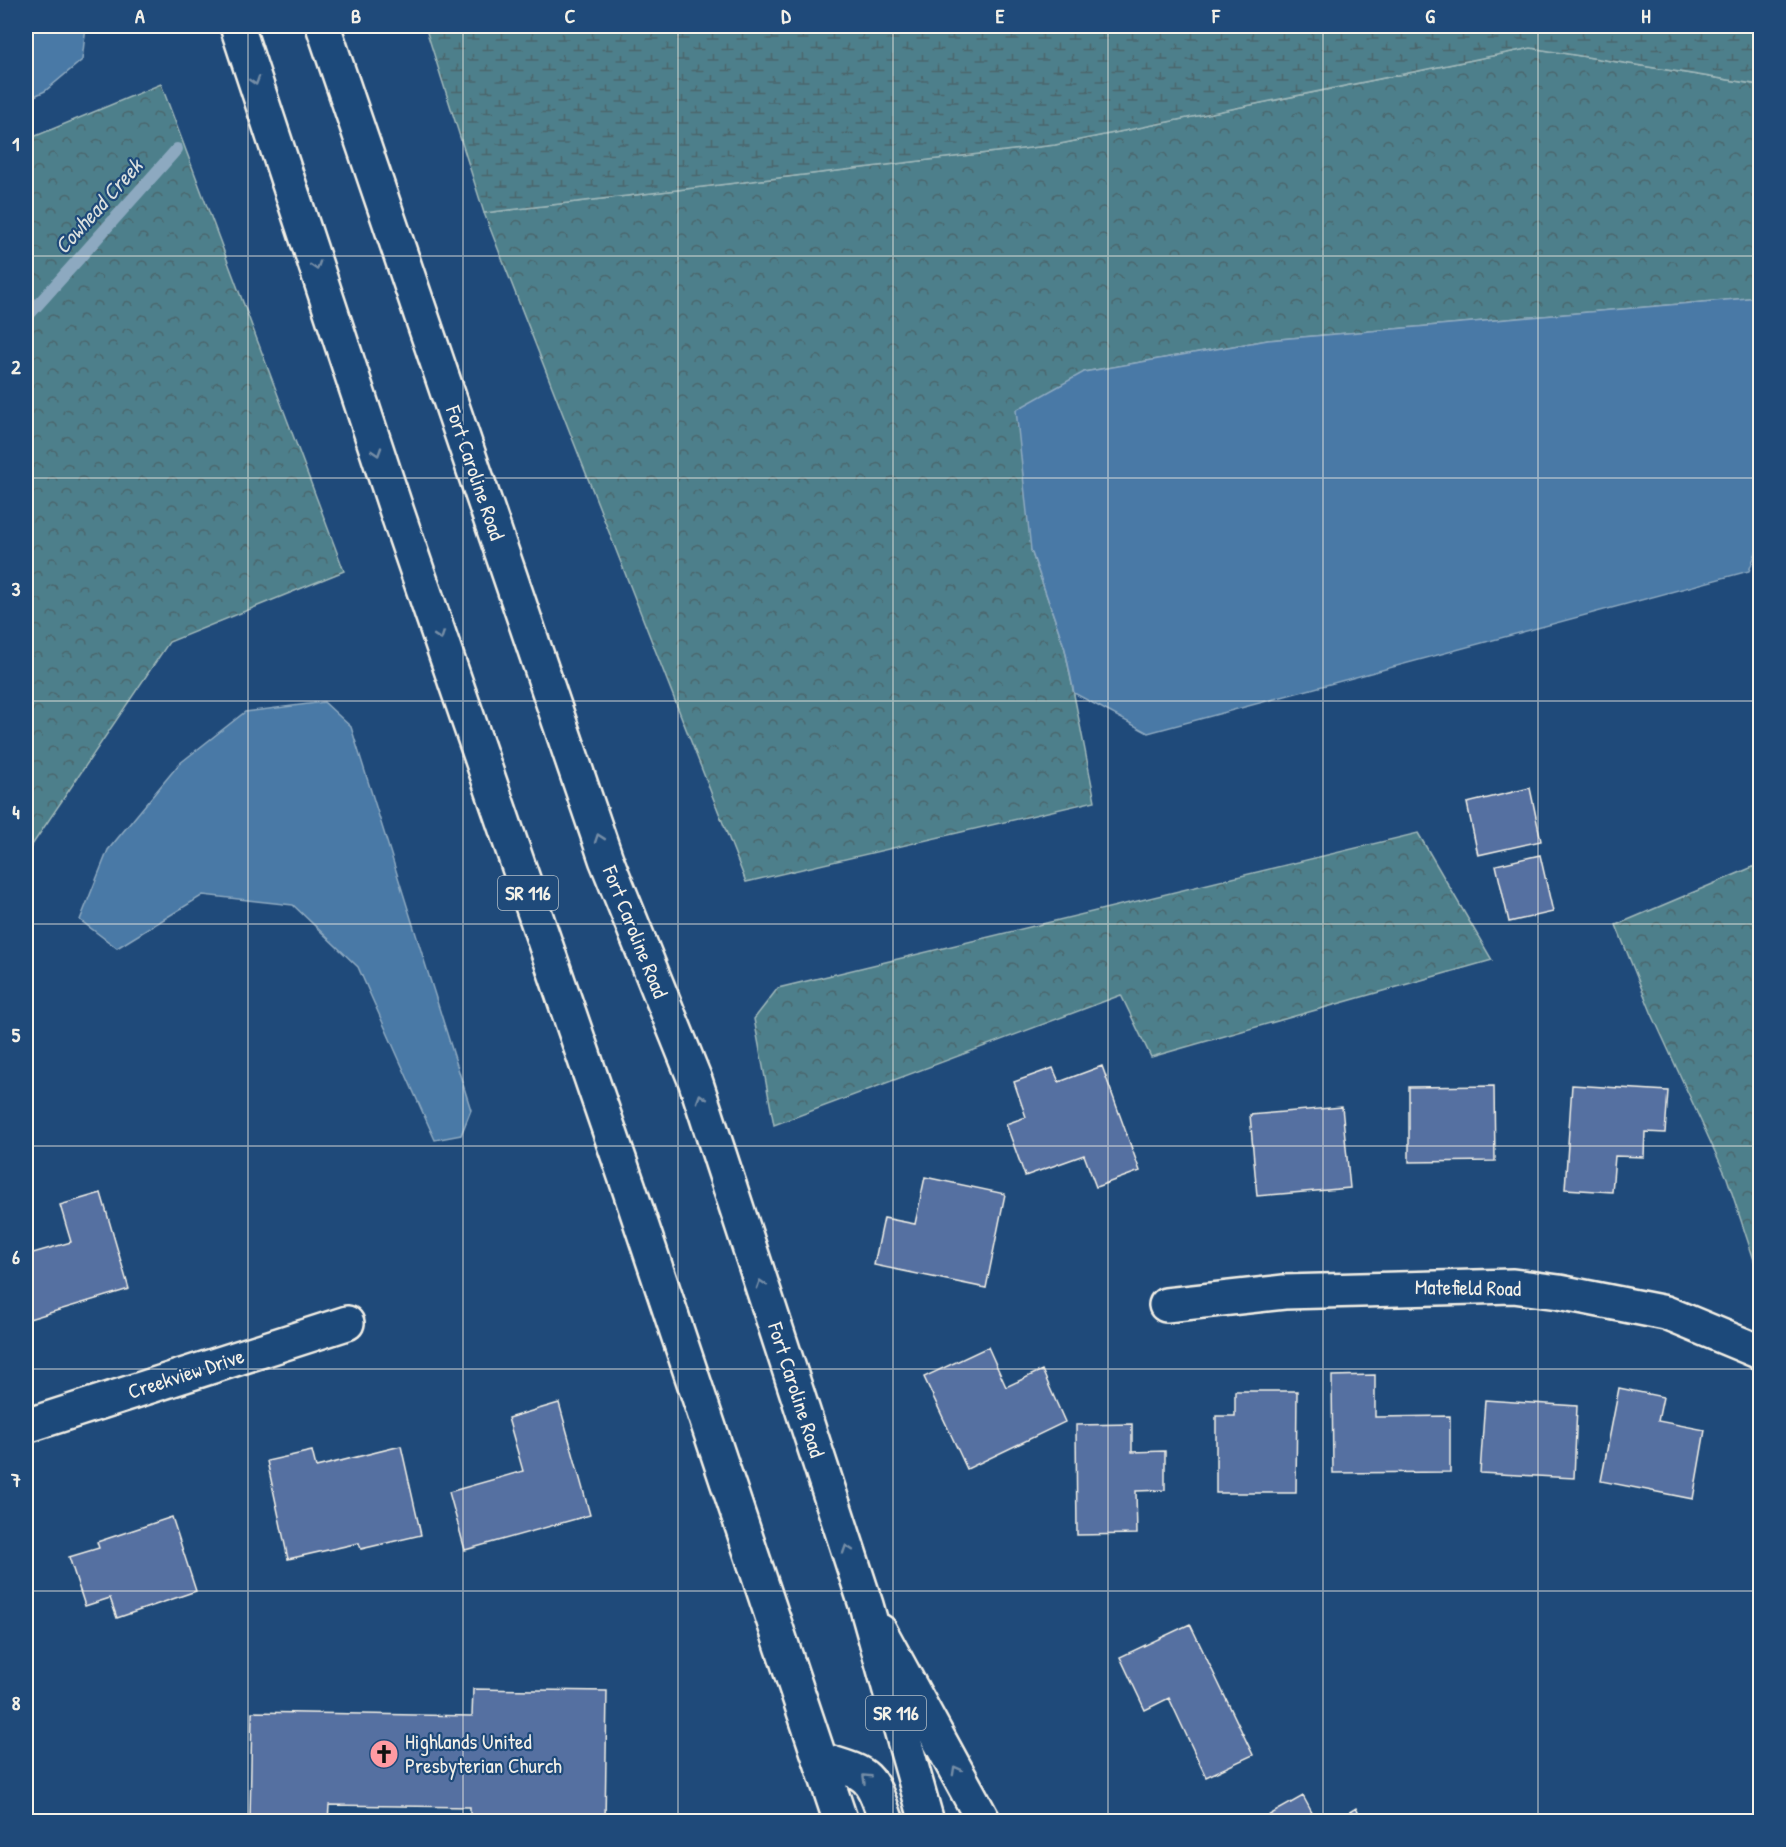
<svg xmlns="http://www.w3.org/2000/svg" width="1786" height="1847" font-family="'Patrick Hand',sans-serif">
<style>
.forest{fill:url(#forest-crowns);stroke:#a0b8ba;stroke-width:1.5}
.wetland{fill:url(#wetland-marsh);stroke:#a0b8ba;stroke-width:1.5}
.water{fill:#4979a6;stroke:#8da9c0;stroke-width:1.5}
.lines{fill:none;stroke-linecap:round;stroke-linejoin:round}
.stream{stroke:#8da9c0;stroke-width:12}
.building{fill:#5570a1;stroke:#f4f1e8;stroke-width:1.5}
.minor-casing{stroke:#f4f1e8;stroke-width:38}
.tertiary-casing{stroke:#f4f1e8;stroke-width:38}
.primary-casing{stroke:#f4f1e8;stroke-width:38}
.minor{stroke:#1f4a7a;stroke-width:33}
.tertiary{stroke:#1f4a7a;stroke-width:33}
.primary{stroke:#1f4a7a;stroke-width:33}
.oneway{stroke:#748da6}
.grid{fill:none;stroke:#f4f1e8;stroke-width:1.5;stroke-opacity:0.55}
.labels{text-anchor:middle;stroke-width:4.5;stroke-linejoin:round;paint-order:stroke}
.shield{fill:#1f4a7a;stroke:#b4bfc7;stroke-width:1.5}
.shield-label{font-size:20px;font-weight:bold;fill:#f4f1e8}
.street-label{font-size:21px;fill:#f4f1e8;stroke:#1f4a7a}
.poi-label{font-size:21px;fill:#f4f1e8;stroke:#1f4a7a;text-anchor:start}
.water-label{font-size:22px;font-style:italic;fill:#dadfde;stroke:#1f4a7a}
.neatline{fill:none;stroke:#f4f1e8;stroke-width:2}
.grid-label{font-size:20px;text-anchor:middle;font-weight:bold;fill:#f4f1e8}
</style>
<defs>
<pattern id="forest-crowns" width="20" height="18" patternUnits="userSpaceOnUse" patternTransform="scale(1.5)"><rect width="20" height="18" fill="#4d7f8b"/><path d="M2 6a3 3 0 1 1 6 0M12 15a3 3 0 1 1 6 0" fill="none" stroke="#4b666c"/></pattern>
<pattern id="wetland-marsh" width="20" height="14" patternUnits="userSpaceOnUse" patternTransform="scale(1.5)"><rect width="20" height="14" fill="#4d7f8b"/><path d="M1 5h8M5 5V1M11 12h8M15 12V8" fill="none" stroke="#4b666c"/></pattern>
</defs>
<rect width="100%" height="100%" fill="#1f4a7a"/>
<filter id="ink" filterUnits="userSpaceOnUse"><feTurbulence type="fractalNoise" baseFrequency=".0167" numOctaves="2"/><feDisplacementMap in="SourceGraphic" scale="12" xChannelSelector="R" yChannelSelector="G"/><feConvolveMatrix kernelMatrix="1 2 1 2 8 2 1 2 1" color-interpolation-filters="sRGB"/></filter>
<g filter="url(#ink)">
<path class="forest" d="M1531,48L1760,85V297L1268,340L1084,372L1031,550L1065,649L1095,801L746,882L484,213L1055,145Z
M161,84L344,571L169,642L26,854V140Z
M1418,833L1492,960L1151,1057L1121,995L774,1125L754,1019L778,988Z
M1760,864V1278L1727,1178L1651,1012L1616,925Z"/>
<path class="wetland" d="M425,26H1760V85L1531,48L1055,145L484,213Z"/>
<path class="water" d="M26,26H86L82,60L45,91L26,100Z
M1760,297V542L1749,571L1148,733L1074,693L1065,649L1031,550L1016,410L1084,372L1268,340Z
M324,702L351,727L471,1110L461,1135L435,1140L358,967L293,905L203,895L117,948L80,920L108,850L179,764L245,712Z"/>
<g class="lines">
<path class="stream" d="M26,318L177,149"/>
</g>
<path class="building" d="M1530,788L1541,841L1478,855L1467,803Z
M1540,855L1553,912L1509,922L1496,865Z
M1102,1066L1140,1171L1096,1187L1084,1155L1025,1176L1006,1124L1026,1117L1014,1082L1053,1068L1059,1082Z
M1572,1085L1668,1091L1665,1133L1645,1132L1644,1157L1615,1156L1612,1192L1565,1189Z
M1494,1086L1495,1161L1409,1162V1087Z
M1342,1107L1350,1188L1257,1196L1250,1115Z
M925,1177L1005,1194L986,1288L874,1265L884,1218L915,1224Z
M101,1193L129,1289L26,1320V1255L71,1242L60,1205Z
M988,1347L1006,1387L1042,1370L1065,1422L967,1469L924,1377Z
M1375,1375V1417L1450,1416V1472L1333,1473L1332,1376Z
M1619,1388L1663,1397L1658,1421L1705,1430L1693,1499L1601,1481Z
M1235,1391H1297L1296,1493H1216V1416H1235Z
M1485,1400L1577,1406L1574,1478L1480,1473Z
M559,1403L590,1515L465,1550L449,1492L523,1471L508,1418Z
M1132,1424V1452L1165,1451V1490L1136,1491L1137,1534L1077,1535L1076,1425Z
M401,1446L421,1535L361,1549L359,1543L288,1559L267,1461L312,1451L316,1467Z
M172,1517L196,1591L117,1618L110,1598L85,1606L69,1557L99,1548L97,1542Z
M1190,1624L1253,1755L1206,1777L1169,1698L1145,1710L1120,1657Z
M473,1689L607,1691L605,1822H470V1807L329,1805L328,1822L250,1820L252,1712L472,1716Z
M1303,1796L1317,1822H1257Z
M1356,1808L1363,1822H1333Z"/>
<g class="lines">
<g class="minor-casing">
<path id="minor" d="M1166,1305L1284,1292L1513,1286L1559,1292L1666,1313L1760,1352
M26,1426L347,1323"/>
</g>
<g class="tertiary-casing">
<path id="tertiary" d="M880,1631L984,1822"/>
</g>
<g class="primary-casing">
<path id="primary" d="M237,26L397,512L628,1185L841,1822
M323,26L606,859L695,1080L866,1605L927,1822
M822,1760C871,1775 869,1773 887,1822"/>
</g>
<use href="#minor" class="minor"/>
<use href="#tertiary" class="tertiary"/>
<use href="#primary" class="primary"/>
</g>
<defs><path id="oneway-chevron" d="M-2-3.5L2.5 0L-2 3.5" fill="none" stroke-width="1.6" stroke-linecap="round" stroke-linejoin="round" transform="scale(1.5)"/></defs>
<g class="oneway">
<use href="#oneway-chevron" transform="translate(255 81) rotate(72)"/>
<use href="#oneway-chevron" transform="translate(316 266) rotate(72)"/>
<use href="#oneway-chevron" transform="translate(377 452) rotate(72)"/>
<use href="#oneway-chevron" transform="translate(440 636) rotate(71)"/>
<use href="#oneway-chevron" transform="translate(599 838) rotate(-109)"/>
<use href="#oneway-chevron" transform="translate(701 1098) rotate(-108)"/>
<use href="#oneway-chevron" transform="translate(761 1284) rotate(-108)"/>
<use href="#oneway-chevron" transform="translate(847 1549) rotate(-108)"/>
<use href="#oneway-chevron" transform="translate(956 1770) rotate(-119)"/>
<use href="#oneway-chevron" transform="translate(866 1778) rotate(-136)"/>
</g>
</g>
<path class="grid" d="M248,26V1822M463,26V1822M678,26V1822M893,26V1822M1108,26V1822M1323,26V1822M1538,26V1822M26,256H1760M26,478H1760M26,701H1760M26,924H1760M26,1146H1760M26,1369H1760M26,1591H1760"/>
<defs>
<g id="church-disc" transform="scale(1.5)"><circle r="9.5" fill="#ff9aa2" stroke="#1f4a7a"/><path d="M-1.2-6h2.4v3.5h3.3v2.4h-3.3V6h-2.4V-.1h-3.3v-2.4h3.3Z" fill="#111"/></g>
</defs>
<g fill-rule="evenodd">
<use href="#church-disc" x="384" y="1754"/>
</g>
<g class="labels">
<g class="shield">
<rect x="498" y="876" width="60" height="34" rx="4.5"/>
<rect x="866" y="1696" width="60" height="34" rx="4.5"/>
</g>
<g class="shield-label">
<text x="528" y="900">SR 116</text>
<text x="896" y="1720">SR 116</text>
</g>
<g class="street-label">
<text transform="translate(475 473) rotate(71)" y="7">Fort Caroline Road</text>
<text transform="translate(635 932) rotate(68)" y="7">Fort Caroline Road</text>
<text transform="translate(1468 1288) rotate(1)" y="7">Matefield Road</text>
<text transform="translate(186 1374) rotate(-18)" y="7">Creekview Drive</text>
<text transform="translate(796 1390) rotate(72)" y="7">Fort Caroline Road</text>
</g>
<g class="poi-label">
<text x="405" y="1749">Highlands United<tspan x="405" dy="24">Presbyterian Church</tspan></text>
</g>
<g class="water-label">
<text transform="translate(98 206) rotate(-48)" y="8">Cowhead Creek</text>
</g>
</g>
<rect width="1786" height="1847" fill="none" stroke="#1f4a7a" stroke-width="66"/>
<rect x="33" y="33" width="1720" height="1781" class="neatline"/>
<g class="grid-label">
<text x="140" y="23">A</text>
<text x="356" y="23">B</text>
<text x="570" y="23">C</text>
<text x="786" y="23">D</text>
<text x="1000" y="23">E</text>
<text x="1216" y="23">F</text>
<text x="1430" y="23">G</text>
<text x="1646" y="23">H</text>
<text x="16" y="151">1</text>
<text x="16" y="374">2</text>
<text x="16" y="596">3</text>
<text x="16" y="819">4</text>
<text x="16" y="1042">5</text>
<text x="16" y="1264">6</text>
<text x="16" y="1487">7</text>
<text x="16" y="1710">8</text>
</g>
</svg>
